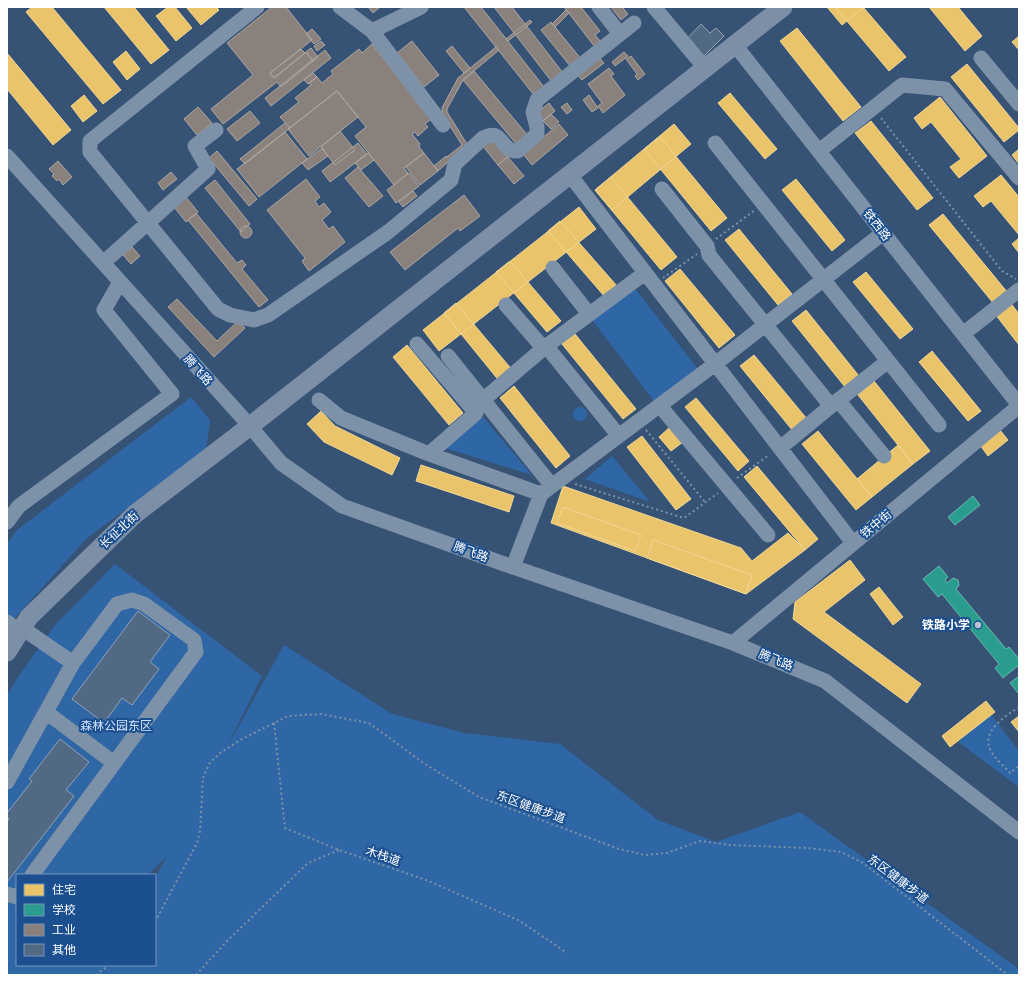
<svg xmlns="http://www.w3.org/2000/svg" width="1026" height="982" font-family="Poppins,'Noto Sans SC',sans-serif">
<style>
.green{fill:#2f66a5;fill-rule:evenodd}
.homes{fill:#e9c46a;stroke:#f0d697}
.schools{fill:#2a9d8f;stroke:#6abab1}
.industry{fill:#8a817c;stroke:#ada7a3}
.building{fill:#526984;stroke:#92a2b6}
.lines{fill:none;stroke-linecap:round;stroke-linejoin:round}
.path{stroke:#7d92a8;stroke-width:2;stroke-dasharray:2 3;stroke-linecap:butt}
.minor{stroke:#7d92a8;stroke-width:15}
.major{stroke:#7d8ea7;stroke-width:19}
.poi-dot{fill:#b9c2ce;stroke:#1b4f8f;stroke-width:1.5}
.labels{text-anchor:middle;stroke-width:4;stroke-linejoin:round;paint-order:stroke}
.street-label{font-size:12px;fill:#fff;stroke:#1b4f8f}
.poi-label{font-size:12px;font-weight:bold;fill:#fff;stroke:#1b4f8f;text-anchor:end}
.park-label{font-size:12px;fill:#cfe3fa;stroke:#1b4f8f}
</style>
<rect width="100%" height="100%" fill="#365274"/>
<path class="green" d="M634,287L697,368L654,401L592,320Z
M191,397L210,420L206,450L87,538L7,627V544L17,530Z
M573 414a7 7 0 1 1 14 0a7 7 0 1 1-14 0Z
M483,417L532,475L445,448Z
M612,456L650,502L585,479Z
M115,564L262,676L226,749L284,645L392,714L465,733L560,744L658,820L716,842L800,812L1019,969V975H7V695L16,680L56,624ZM167,856L155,878V965H17V875H148Z
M990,713L1019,751V787L958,742Z"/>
<path class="homes" d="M32,7H52L121,90L103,104L26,12Z
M104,7H134L169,50L151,64Z
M168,7H175L192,28L176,41L156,16Z
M186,7H216L219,10L201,25Z
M827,7H864L842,25Z
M835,7H863L906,57L889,71Z
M929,7H958L982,36L965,51Z
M797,28L861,107L843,121L780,41Z
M1019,36V50L1012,42Z
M126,51L140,69L127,80L113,62Z
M7,53L71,130L53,145L7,89Z
M967,64L1019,128V130L1004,142L951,77Z
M730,93L777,149L765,159L718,103Z
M84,95L97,111L83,122L71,106Z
M940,97L987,156L959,178L950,167L961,159L931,122L922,129L914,118Z
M871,121L933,198L917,210L855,133Z
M674,124L691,144L612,210L595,190Z
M660,137L727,218L711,231L644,149Z
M1019,149V164L1012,155Z
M1001,175L1019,197V235L991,201L983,207L974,196Z
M611,177L677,257L661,270L595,190Z
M796,179L845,240L832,251L782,190Z
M579,207L596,229L439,351L423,330Z
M943,214L1008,293L994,304L929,225Z
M560,221L617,286L605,297L548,231Z
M739,229L792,294L778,305L725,240Z
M1019,238V253L1012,244Z
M510,261L561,321L547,332L496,272Z
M680,269L735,335L719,348L665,281Z
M866,272L913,329L900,339L853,282Z
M1010,302L1019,314V345L995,314Z
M456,303L513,371L500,382L444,313Z
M806,310L859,376L845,387L792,321Z
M575,334L636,409L623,419L562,344Z
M407,345L463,413L449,425L393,357Z
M932,351L981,411L968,421L919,362Z
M754,355L807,419L793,431L740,366Z
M874,381L930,451L913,464L858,395Z
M514,386L570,456L556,468L500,398Z
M696,398L749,461L738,471L685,407Z
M321,411L335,426L400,458L392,475L324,442L307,424Z
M670,427L683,442L671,451L659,437Z
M1000,430L1008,440L988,456L980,445Z
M818,431L872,497L856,510L802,444Z
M642,436L691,499L676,510L627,447Z
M898,445L913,464L872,497L857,479Z
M421,465L514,496L509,512L416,481Z
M757,466L818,539L805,550L744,477Z
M563,486L741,548L752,561L788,533L805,550L746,594L551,523Z
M563,507L641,535L635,551L557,523Z
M653,540L752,575L746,594L647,558Z
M850,560L865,580L824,612L921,684L907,703L793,619L795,602Z
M879,587L903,617L893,625L870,594Z
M986,701L995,712L950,747L942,736Z
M1019,716V732L1011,722Z"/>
<path class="schools" d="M973,496L980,505L955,525L948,517Z
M939,566L948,577L945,580L947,583L953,578L958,580L959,585L956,589L1006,649L1009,647L1019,659V665L1003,678L995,668L999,664L942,594L938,597L923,579Z
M1019,676V693H1018L1010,683Z"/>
<path class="industry" d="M272,7H286L312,40L270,73L274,78L306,52L313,61L281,87L277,82L223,124L211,109L253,75L227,43Z
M368,7H380L373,13Z
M464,7H481L544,87L534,95Z
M494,7H512L563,73L552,82Z
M564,7H581L600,31L595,35L601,42L595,47Z
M611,7H622L628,14L621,20Z
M566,10L569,13L555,27L552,24Z
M530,20L532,22L508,41L506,39Z
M551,22L581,59L571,67L541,30Z
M312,29L321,39L314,44L306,34Z
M321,41L325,45L317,51L314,46Z
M412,41L439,75L424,87L397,53Z
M372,44L431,119L425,124L428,127L418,136L415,132L412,134L420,144L419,147L424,153L404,168L408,173L394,185L355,136L366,127L337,91L290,128L280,117L299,102L295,98L311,85L309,83L317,77L322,83L333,74L331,71L359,49L362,53Z
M452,46L470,68L464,73L446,51Z
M496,47L499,50L463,80L447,109V112L467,144L466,146L438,171L434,166L446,156L447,157L462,145L443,115L442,108L458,78Z
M311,48L318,57L313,61L306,52Z
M301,49L305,53L274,78L270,73Z
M325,50L331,58L271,106L265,98Z
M624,52L628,56L615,66L612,62Z
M598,56L604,63L582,80L576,74Z
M631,56L645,74L638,80L635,76L637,74L626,59Z
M609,68L614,74L611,76L625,95L603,113L598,106L602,103L588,84Z
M474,71L529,137L518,146L463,80Z
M313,73L317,77L308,84L304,80Z
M337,91L358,117L309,156L288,129Z
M589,95L598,108L592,112L583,100Z
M549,103L555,111L543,121L537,113Z
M567,103L572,110L567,114L561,107Z
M198,107L212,123L197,135L184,119Z
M250,111L260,123L237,141L227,129Z
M551,114L559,122L551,129L543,121Z
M285,123L290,128L245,164L240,159Z
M559,124L568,135L532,165L523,154Z
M340,131L355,150L335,165L321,147Z
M285,132L307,159L259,197L237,169Z
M491,137L507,157L498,165L482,145Z
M358,143L367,154L330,182L322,171Z
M322,148L328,156L308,170L302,163Z
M217,151L257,199L249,206L209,158Z
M368,153L374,160L361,170L355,163Z
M424,153L438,171L420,185L406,167Z
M508,157L524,176L514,184L498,165Z
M58,161L72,177L63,185L59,179L57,181L52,176L54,174L49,169Z
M358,167L383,196L369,207L345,178Z
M171,172L177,179L163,190L158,183Z
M409,173L419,186L396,203L387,190Z
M306,179L320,197L315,201L319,207L324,203L331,212L322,220L329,229L333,226L345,242L309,271L302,261L305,258L267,210Z
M215,180L250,224L241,232L205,188Z
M413,191L417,196L403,207L399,202Z
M464,195L480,216L460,231L458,228L405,270L390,252Z
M186,197L198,212L186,222L174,207Z
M196,213L237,263L242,260L246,265L242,269L268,300L259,307L188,220Z
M240 232a6 6 0 1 1 12 0a6 6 0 1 1-12 0Z
M132,247L140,256L131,264L123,255Z
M177,299L217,341L238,321L245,328L214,357L168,307Z"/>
<path class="building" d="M701,24L710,33L716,28L724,36L702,58L685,41Z
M138,611L170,635L150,662L159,669L132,705L122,698L104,723L72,699Z
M60,739L89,762L66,790L74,796L7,882V822L9,819L7,817V813L32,781L29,779Z"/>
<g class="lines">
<path class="path" d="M881,118L1002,271L1016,279
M716,239L755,210
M663,278L697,254
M646,430L705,502
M737,478L769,455
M575,484L684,518L718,493
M1019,707C1006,716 980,731 991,751C995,759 1004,766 1010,773L1019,766
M274,723L285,828L339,850L426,880L520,921L567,953
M155,922L197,843L200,831L203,778L209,764L220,753L242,739L288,716L321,714L369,723L425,764L479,797L619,849L645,855L667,853L700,841L730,845L808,848L841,852L863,863L1008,975
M96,975L109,965
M196,975L226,942L308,863L339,850"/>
<path class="minor" d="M257,7L90,141V152L218,309L230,315L254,320L268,315L388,232L451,180L455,164L483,138C501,129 499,144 511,150C513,151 516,151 518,151L537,134V127L533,112L537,100L634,23
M340,7L372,31L443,125
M599,7L620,34
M654,7L705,68
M372,31L421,7
M735,45L1019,405
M981,58L1019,104
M715,143L939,425
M819,151L902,85L945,89L1019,178
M7,156L250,426L281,463L342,506L513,567L733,643L825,681L1019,832
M570,175L853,543
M662,189L707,246L709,255L831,406L888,361
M103,263L208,169L195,146L216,130
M553,268L589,314
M506,305L539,343L551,352L619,436
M963,334L1019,290
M417,344L476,413L429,454
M448,356L552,486
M319,400L341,418L429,454L541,494
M483,400L545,347L645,273
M838,400L884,456
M660,406L768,535
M780,448L831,406
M7,522L19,506L172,394L104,310L120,282
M513,567L541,494L715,364L883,233
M7,622L20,632
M22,628L73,663
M733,643L1019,406
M46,712L114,763
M7,782L73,663L117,604L132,600L144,604L194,640L196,652L32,875
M7,894L16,897L17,895"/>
<path class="major" d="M7,652L29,617L135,514L250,426L783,7"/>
</g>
<circle class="poi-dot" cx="978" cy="625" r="4"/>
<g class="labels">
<g class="street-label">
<text transform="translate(877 225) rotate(52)" y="4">铁西路</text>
<text transform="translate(198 370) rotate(48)" y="4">腾飞路</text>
<text transform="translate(876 524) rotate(-40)" y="4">铁中街</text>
<text transform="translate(119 530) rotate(-43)" y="4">长征北街</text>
<text transform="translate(471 552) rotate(20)" y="4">腾飞路</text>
<text transform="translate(776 660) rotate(22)" y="4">腾飞路</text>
<text transform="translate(531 807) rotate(20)" y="4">东区健康步道</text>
<text transform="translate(383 856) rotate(19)" y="4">木栈道</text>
<text transform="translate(898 879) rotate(37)" y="4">东区健康步道</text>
</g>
<g class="poi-label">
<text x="970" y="629">铁路小学</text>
</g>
<g class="park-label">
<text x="116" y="730">森林公园东区</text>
</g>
</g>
<rect width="1026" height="982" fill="none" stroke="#ffffff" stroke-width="16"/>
<rect x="16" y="874" width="140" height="92" fill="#1b4f8f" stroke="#7695bc"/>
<rect x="24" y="884" width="20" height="12" fill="#e9c46a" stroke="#7695bc"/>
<text x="52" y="894" font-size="12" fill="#ffffff">住宅</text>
<rect x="24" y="904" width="20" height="12" fill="#2a9d8f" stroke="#7695bc"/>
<text x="52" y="914" font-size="12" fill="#ffffff">学校</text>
<rect x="24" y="924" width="20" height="12" fill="#8a817c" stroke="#7695bc"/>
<text x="52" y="934" font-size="12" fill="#ffffff">工业</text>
<rect x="24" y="944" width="20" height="12" fill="#526984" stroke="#7695bc"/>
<text x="52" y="954" font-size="12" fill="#ffffff">其他</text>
</svg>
